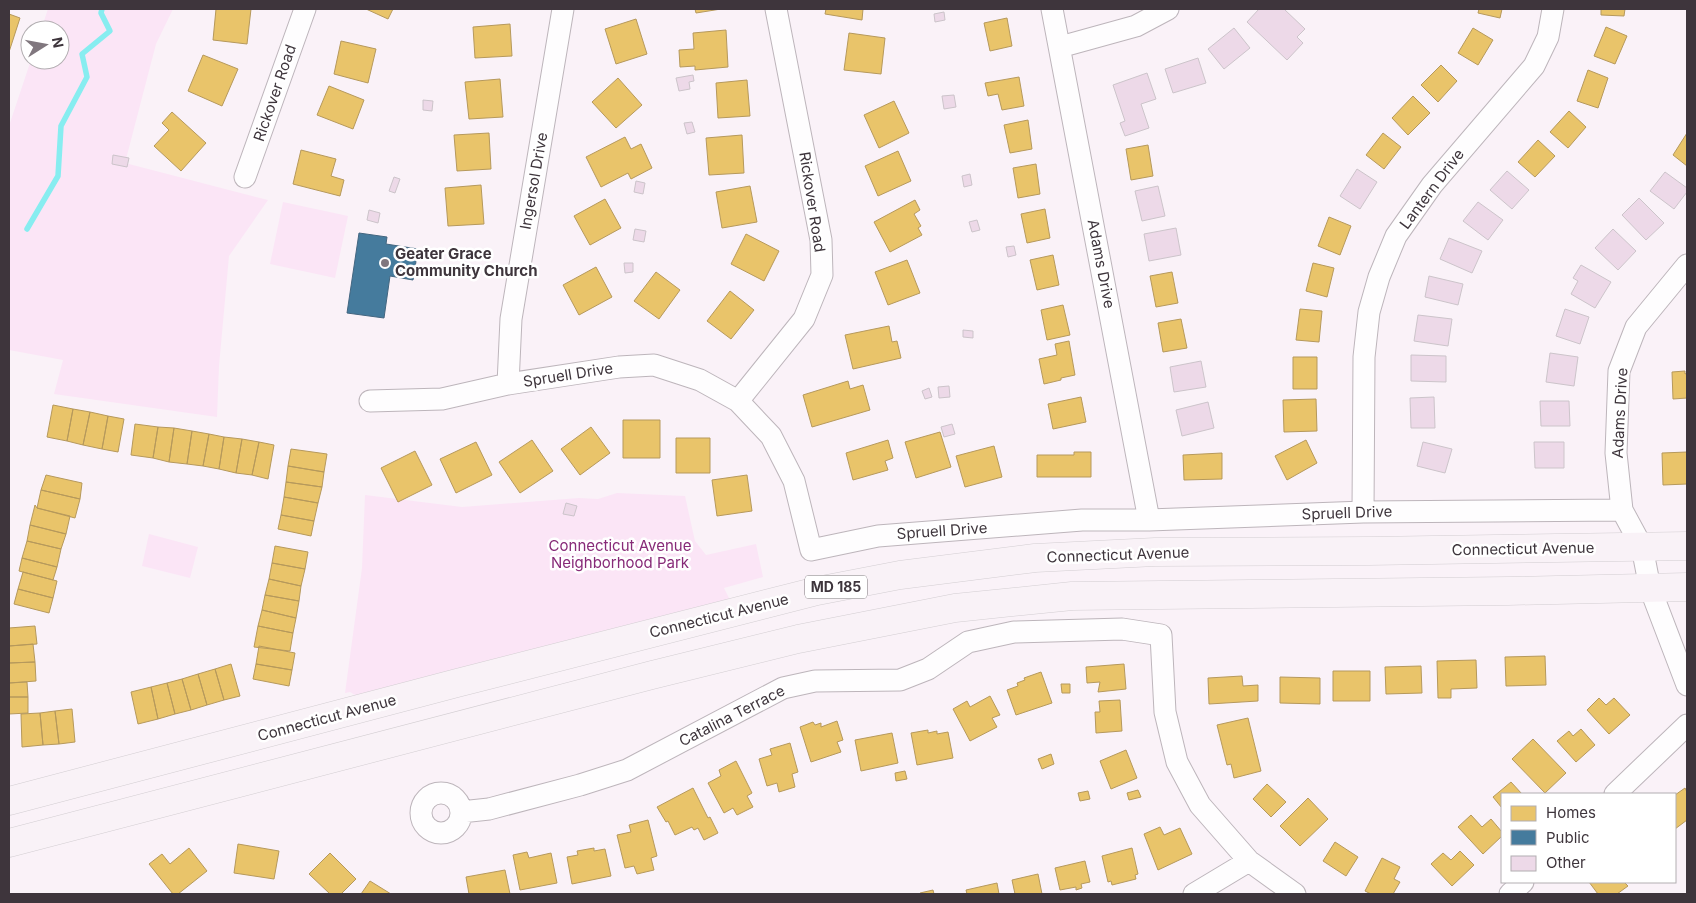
<svg xmlns="http://www.w3.org/2000/svg" width="1696" height="903" font-family="Inter,sans-serif">
<style>
.green{fill:#fbe5f6}
.homes{fill:#e9c46a;stroke:#b6995c}
.public{fill:#457b9d;stroke:#436680}
.lines{fill:none;stroke-linecap:round;stroke-linejoin:round}
.stream{stroke:#87edf0;stroke-width:5.5}
.building{fill:#edd9e8;stroke:#ccc4ca}
.minor-casing{stroke:#bdb5bb;stroke-width:23}
.primary-casing{stroke:#d3ced2;stroke-width:29}
.minor{stroke:#fefdfe;stroke-width:21}
.primary{stroke:#f9f2f7;stroke-width:28}
.poi-dot{fill:#80777e;stroke:#fff;stroke-width:2}
.labels{text-anchor:middle;stroke-width:5;stroke-linejoin:round;paint-order:stroke}
.shield{fill:#fff;stroke:#787276;stroke-width:1}
.shield-label{font-size:14px;font-weight:bold;fill:#3e353c}
.street-label{font-size:15px;fill:#3e353c;stroke:#fff}
.poi-label{font-size:15px;font-weight:bold;fill:#3e353c;stroke:#fff;text-anchor:start}
.park-label{font-size:15px;fill:#872b78;stroke:#fff}
</style>
<rect width="100%" height="100%" fill="#faf2f8"/>
<path class="green" d="M48,9H173L156,44L125,163L268,200L229,256L219,366L217,417L54,394L63,360L9,350V126L31,60H60V30H41Z
M283,202L348,216L335,278L270,264Z
M617,493L685,496L695,541L706,555L756,544L763,577L724,588L736,612L373,706L350,692L345,693L362,568L365,495L462,507L579,498L598,499Z
M149,534L198,547L190,578L142,566Z"/>
<path class="homes" d="M216,9H251L247,44L213,40Z
M366,9H393L388,19Z
M695,9H721L696,13Z
M826,9H863L862,20L825,14Z
M1479,9H1502L1500,18L1478,13Z
M1601,9H1625L1624,16L1601,15Z
M9,14L20,18L9,52Z
M1007,18L1012,46L990,51L984,23Z
M636,19L647,54L616,64L605,29Z
M510,24L512,56L475,58L473,27Z
M1606,27L1627,36L1615,64L1594,56Z
M1473,28L1493,40L1478,65L1458,53Z
M726,30L728,67L695,70V66L680,67L679,50L694,49L693,33Z
M849,33L885,38L881,74L844,70Z
M341,41L376,49L368,83L334,74Z
M203,55L238,69L222,106L188,91Z
M1441,65L1457,81L1438,102L1421,85Z
M1588,70L1608,78L1598,108L1577,101Z
M1019,77L1024,106L1002,110L998,94L988,96L985,83Z
M618,78L642,105L616,128L592,102Z
M500,79L503,117L469,119L465,82Z
M747,80L750,116L718,118L716,83Z
M329,86L364,100L353,129L317,115Z
M1413,96L1430,113L1408,135L1392,118Z
M894,101L909,133L879,148L864,115Z
M1569,111L1586,127L1568,148L1550,132Z
M172,112L206,143L181,171L154,146L169,130L162,123Z
M1028,120L1032,149L1010,153L1004,125Z
M489,133L491,169L457,171L454,135Z
M1383,133L1401,147L1384,169L1366,155Z
M1687,133V166L1673,155Z
M742,135L744,173L709,175L706,138Z
M625,137L631,149L641,144L652,168L631,179L628,173L601,187L586,157Z
M1538,140L1555,156L1535,177L1518,162Z
M1148,145L1153,176L1131,180L1126,149Z
M301,150L336,159L331,176L344,180L340,196L293,184Z
M898,151L911,181L878,196L865,166Z
M1036,164L1040,194L1018,198L1013,168Z
M481,185L484,224L448,226L445,188Z
M750,186L757,222L722,228L716,192Z
M605,199L621,228L590,245L574,216Z
M915,200L920,210L914,214L921,226L918,228L922,235L890,252L874,222Z
M1045,209L1050,238L1027,243L1021,214Z
M1329,217L1351,226L1340,255L1318,246Z
M746,234L779,251L764,281L731,264Z
M1053,255L1059,285L1037,290L1030,260Z
M907,260L920,293L888,305L875,272Z
M1313,263L1334,268L1327,297L1306,291Z
M596,267L612,297L579,315L563,285Z
M656,272L680,290L659,319L634,301Z
M1172,272L1178,303L1156,307L1150,276Z
M730,291L754,310L731,339L707,321Z
M1063,305L1070,335L1047,340L1041,310Z
M1300,309L1322,311L1319,342L1296,340Z
M1181,319L1187,348L1163,352L1158,323Z
M889,326L892,342L897,341L901,358L853,369L845,335Z
M1069,341L1075,375L1061,378V380L1044,384L1039,359L1057,355L1055,344Z
M1293,357H1317V389H1293Z
M1685,371V374L1687,373V398L1673,399L1672,372Z
M848,381L850,389L863,385L870,410L812,427L803,395Z
M1081,397L1086,422L1053,429L1048,404Z
M1316,399L1317,431L1284,432L1283,400Z
M53,405L73,409L67,441L47,437Z
M73,409L90,412L83,445L67,441Z
M90,412L108,416L102,449L83,445Z
M108,416L124,419L118,452L102,449Z
M623,420H660V458H623Z
M135,424L158,427L153,458L131,455Z
M158,427L174,428L169,462L153,458Z
M591,427L610,453L580,475L561,449Z
M174,428L192,431L187,464L169,462Z
M192,431L209,434L203,466L187,464Z
M940,432L951,467L916,478L905,442Z
M209,434L224,437L219,469L203,466Z
M224,437L242,439L236,473L219,469Z
M676,438H710V473H676Z
M242,439L259,442L252,475L236,473Z
M532,440L553,471L520,493L499,462Z
M888,440L893,458L885,461L888,470L853,480L846,453Z
M1306,440L1317,463L1287,480L1275,456Z
M259,442L274,445L268,479L252,475Z
M476,442L492,475L456,493L440,459Z
M994,446L1002,477L965,487L956,456Z
M291,449L327,454L324,472L288,466Z
M415,451L432,485L398,502L381,468Z
M1074,452H1091V477H1037V455H1074Z
M1687,452V484L1663,485L1662,453Z
M1222,453V479L1184,480L1183,455Z
M288,466L324,472L322,487L286,482Z
M46,475L82,483L80,499L41,490Z
M747,475L752,511L717,516L712,480Z
M286,482L322,487L318,503L284,497Z
M41,490L80,499L75,518L37,508Z
M284,497L318,503L314,521L281,515Z
M35,505L37,508L70,516L66,534L30,525Z
M281,515L314,521L311,536L278,529Z
M30,525L66,534L61,549L27,541Z
M27,541L61,549L57,567L22,558Z
M275,546L308,552L305,569L272,563Z
M22,558L57,567L53,580L19,571Z
M272,563L305,569L301,586L269,579Z
M23,572L57,581L53,598L18,589Z
M269,579L301,586L299,601L265,595Z
M18,589L53,598L49,613L14,604Z
M265,595L299,601L296,618L262,610Z
M262,610L296,618L293,633L258,626Z
M35,626L37,644L9,646V628Z
M258,626L293,633L290,651L254,647Z
M33,644L35,662L9,663V646Z
M259,646L295,653L292,670L256,664Z
M1545,656L1546,685L1506,686L1505,657Z
M1476,660L1477,688L1451,689V698H1438L1437,661Z
M35,662L36,681L9,683V663Z
M231,664L240,696L224,700L215,669Z
M256,664L292,670L289,686L253,679Z
M1124,664L1126,689L1098,692L1100,682L1087,683L1086,667Z
M1421,666L1422,693L1386,694L1385,667Z
M215,669L224,700L207,705L198,674Z
M1333,671H1370V701H1333Z
M1041,672L1052,703L1016,715L1007,690L1018,686L1017,683L1025,680L1024,678Z
M198,674L207,705L191,710L182,679Z
M1242,676L1243,686L1258,685V701L1209,704L1208,678Z
M1280,677L1320,678V704L1280,703Z
M182,679L191,710L175,714L167,683Z
M27,682L28,697H9V683Z
M167,683L175,714L158,719L151,687Z
M1061,684H1070V693H1062Z
M151,687L158,719L138,724L131,692Z
M990,696L1000,715L992,718L997,727L970,741L953,709L967,701L970,707Z
M9,697H28V713L9,714Z
M1599,698L1606,705L1614,698L1630,715L1609,734L1587,710Z
M1120,700L1122,731L1096,733L1095,712H1100L1099,701Z
M72,709L75,742L59,744L55,711Z
M55,711L59,744L43,745L40,713Z
M40,713L43,745L22,747L21,714Z
M1248,718L1261,771L1234,778L1231,764L1227,765L1217,725Z
M837,721L843,740L837,742L841,752L811,762L800,727L813,722L815,725L821,723V727Z
M1581,729L1595,745L1576,762L1557,741L1569,731L1573,736Z
M928,730V733L937,731V734L948,732L953,758L917,765L911,733Z
M892,733L898,763L861,771L855,740Z
M1533,739L1566,773L1545,793L1512,759Z
M790,743L798,772L792,774L795,787L779,792L777,783L767,786L759,759L772,755L770,749Z
M1126,750L1137,778L1111,789L1100,761Z
M1051,754L1054,764L1042,769L1038,759Z
M736,761L752,793L747,796L753,807L737,815L733,808L724,813L708,783L721,776L719,770Z
M905,771L907,779L896,781L895,773Z
M1511,782L1522,794H1502V808L1493,797Z
M1267,784L1286,802L1271,817L1253,799Z
M693,788L708,818L710,817L718,833L704,840L698,828L694,830L692,827L675,835L668,821L666,822L657,807Z
M1685,788L1687,792V820L1675,829V795Z
M1138,790L1141,797L1129,800L1127,793Z
M1088,791L1090,799L1080,801L1078,793Z
M1308,798L1328,819L1300,846L1280,826Z
M1471,815L1482,827L1491,819L1502,832V836L1483,854L1458,827Z
M648,820L657,856L651,858L654,870L637,874L634,866L625,868L617,835L631,832L629,825Z
M1160,827L1164,835L1180,828L1192,854L1158,870L1144,834Z
M1335,842L1358,857L1346,876L1323,861Z
M238,844L279,851L274,879L234,873Z
M189,848L207,871L178,894H173L149,864L162,854L170,864Z
M594,848V851L605,849L611,876L572,884L567,857L578,855L577,851Z
M1132,848L1138,874L1135,875L1136,879L1112,885L1111,881L1108,882L1102,856Z
M1460,851L1474,865L1452,886L1431,864L1443,853L1451,860Z
M527,852L529,858L551,853L557,883L520,890L513,855Z
M330,853L356,879L341,894H330L309,874Z
M1382,858L1400,867L1394,879L1400,882L1393,894H1371L1365,891Z
M1085,861L1090,882L1081,884L1082,888L1076,890V887L1060,890L1055,868Z
M505,870L510,894H469L466,877Z
M1038,874L1042,894H1015L1012,880Z
M370,881L391,894H361Z
M1589,882H1624L1628,886L1617,894H1598Z
M997,883L999,894H967L966,890Z
M933,890L934,894H921L920,893Z"/>
<path class="public" d="M359,233L387,237L386,244L418,249L413,280L390,276L384,318L347,313Z"/>
<g class="lines">
<path class="stream" d="M27,229L58,176L61,126L87,77L82,54L110,31L101,13L102,9"/>
</g>
<path class="building" d="M1259,9H1284L1305,29L1297,37L1303,43L1287,60L1247,22Z
M944,12L945,20L935,22L934,14Z
M1234,28L1250,48L1224,69L1208,49Z
M1198,58L1206,83L1173,93L1165,69Z
M1147,73L1156,99L1141,104L1149,128L1125,136L1120,123L1125,121L1113,85Z
M693,75L694,81L689,82L690,89L679,91L676,78Z
M954,95L956,107L944,109L942,96Z
M423,100L433,101L432,111L423,110Z
M692,122L695,132L687,134L684,123Z
M113,155L129,158L127,167L112,164Z
M1357,169L1377,182L1360,209L1340,196Z
M1507,171L1529,190L1512,209L1490,190Z
M1665,172L1687,188V192L1674,209L1650,191Z
M970,174L972,185L964,187L962,176Z
M394,177L400,179L395,193L389,191Z
M636,181L645,183L643,194L634,192Z
M1158,186L1165,216L1142,221L1135,191Z
M1639,198L1664,223L1646,240L1622,215Z
M1478,202L1503,220L1488,240L1463,221Z
M369,210L380,213L378,223L367,220Z
M977,220L980,230L972,232L969,222Z
M1176,228L1181,255L1149,261L1144,234Z
M635,229L646,231L644,242L633,240Z
M1613,229L1636,251L1618,270L1595,248Z
M1449,238L1482,251L1472,273L1440,259Z
M1014,246L1016,255L1008,257L1006,247Z
M624,263H633V272L625,273Z
M1581,265L1611,282L1595,308L1571,294L1578,281L1573,278Z
M1429,276L1463,284L1458,305L1425,297Z
M1565,309L1589,317L1580,344L1556,336Z
M1418,315L1452,319L1448,346L1414,341Z
M963,330L973,331V338L963,337Z
M1550,353L1578,357L1574,386L1546,382Z
M1411,355L1446,356V382L1411,381Z
M1201,361L1206,387L1174,392L1170,367Z
M949,386L950,397L939,398L938,387Z
M929,388L932,397L925,399L922,391Z
M1434,397L1435,428H1411L1410,398Z
M1540,401H1569L1570,426H1541Z
M1208,402L1214,428L1182,436L1176,410Z
M952,424L955,434L944,437L941,427Z
M1423,442L1452,449L1445,473L1417,466Z
M1534,442H1564V468H1535Z
M566,503L577,506L574,516L563,514Z"/>
<g class="lines">
<g class="minor-casing">
<path id="minor" d="M1052,9L1149,520
M1060,47L1136,26L1168,9
M245,177L305,9
M1687,265L1636,327L1619,371L1616,453L1622,510L1642,547L1650,588L1687,685
M508,384L511,319L563,9
M370,401L442,399L508,384L619,367L654,365L700,380L738,401L771,436L794,481L811,550L878,536L1082,520H1149L1363,512L1622,510
M738,401L804,319L822,275L821,240L776,9
M1363,512L1364,357L1369,312L1379,277L1396,236L1432,185L1534,66L1548,37L1553,9
M421 813a20 20 0 1 1 40 0a20 20 0 1 1-40 0Z
M1615,794L1687,725
M461,812L489,809L580,785L627,770L783,688L815,681L900,680L928,669L968,642L1014,632L1122,629L1161,635L1165,712L1177,762L1200,805L1249,861L1295,894
M1194,894L1249,861
M1510,894L1523,882"/>
</g>
<g class="primary-casing">
<path id="primary" d="M9,801L457,683L817,591L900,575L1035,558L1155,552L1369,551L1687,546
M9,843L652,675L798,639L955,608L1072,596L1508,591L1687,587"/>
</g>
<use href="#minor" class="minor"/>
<use href="#primary" class="primary"/>
</g>
<circle class="poi-dot" cx="385" cy="263" r="5"/>
<g class="labels">
<rect class="shield" x="805" y="575.5" width="62" height="23" rx="4"/>
<g class="shield-label">
<text x="836" y="592">MD 185</text>
</g>
<g class="street-label">
<text transform="translate(275 93) rotate(-71)" y="5">Rickover Road</text>
<text transform="translate(534 181) rotate(-80)" y="5">Ingersol Drive</text>
<text transform="translate(1432 189) rotate(-53)" y="5">Lantern Drive</text>
<text transform="translate(812 202) rotate(81)" y="5">Rickover Road</text>
<text transform="translate(1101 264) rotate(79)" y="5">Adams Drive</text>
<text transform="translate(568 375) rotate(-9)" y="5">Spruell Drive</text>
<text transform="translate(1620 413) rotate(-87)" y="5">Adams Drive</text>
<text transform="translate(1347 513) rotate(-2)" y="5">Spruell Drive</text>
<text transform="translate(942 531) rotate(-4)" y="5">Spruell Drive</text>
<text transform="translate(1523 549) rotate(-1)" y="5">Connecticut Avenue</text>
<text transform="translate(1118 555) rotate(-2)" y="5">Connecticut Avenue</text>
<text transform="translate(719 616) rotate(-14)" y="5">Connecticut Avenue</text>
<text transform="translate(732 716) rotate(-27)" y="5">Catalina Terrace</text>
<text transform="translate(327 718) rotate(-15)" y="5">Connecticut Avenue</text>
</g>
<g class="poi-label">
<text x="395" y="259">Geater Grace<tspan x="395" dy="17">Community Church</tspan></text>
</g>
<g class="park-label">
<text x="620" y="551">Connecticut Avenue<tspan x="620" dy="17">Neighborhood Park</tspan></text>
</g>
</g>
<rect width="1696" height="903" fill="none" stroke="#3e353c" stroke-width="20"/>
<rect x="1501" y="793" width="175" height="90" fill="#ffffff" stroke="#b2aeb1"/>
<rect x="1511" y="806" width="25" height="15" fill="#e9c46a" stroke="#b2aeb1"/>
<text x="1546" y="818" font-size="15" fill="#3e353c">Homes</text>
<rect x="1511" y="830" width="25" height="15" fill="#457b9d" stroke="#b2aeb1"/>
<text x="1546" y="843" font-size="15" fill="#3e353c">Public</text>
<rect x="1511" y="856" width="25" height="15" fill="#edd9e8" stroke="#b2aeb1"/>
<text x="1546" y="868" font-size="15" fill="#3e353c">Other</text>
<g transform="translate(45 45) rotate(79)"><circle r="24" fill="#ffffff" stroke="#b2aeb1"/>
<path d="M0-4L9 19L0 12L-9 19Z" fill="#80777e"/>
<text y="-8" font-size="14" font-weight="bold" text-anchor="middle" fill="#3e353c">N</text>
</g>
</svg>
